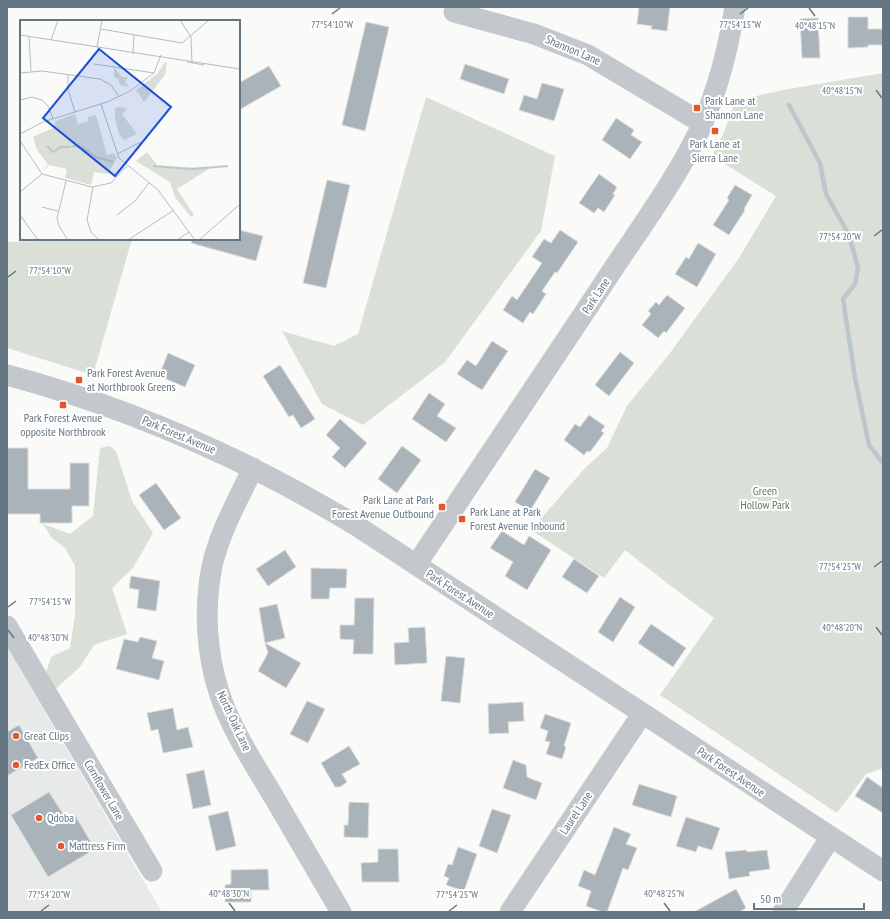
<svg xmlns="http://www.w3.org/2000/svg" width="890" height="919" font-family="'PT Sans Narrow',sans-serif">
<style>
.built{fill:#e8e9e9}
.green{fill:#dadfd7}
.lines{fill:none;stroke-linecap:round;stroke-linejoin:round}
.stream{stroke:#bbc7cb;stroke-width:4.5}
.building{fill:#aab3b9;stroke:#dcdcda}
.minor{stroke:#c3c8cc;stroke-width:21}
.ticks{fill:none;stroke:#657683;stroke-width:1.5}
.poi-dot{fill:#e4572e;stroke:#fff;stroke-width:1.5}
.labels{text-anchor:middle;stroke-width:4;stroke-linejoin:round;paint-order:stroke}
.street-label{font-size:12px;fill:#657683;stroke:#fff}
.poi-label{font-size:12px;fill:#657683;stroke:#fff;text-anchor:start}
.park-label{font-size:12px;fill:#687a64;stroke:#fff}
.inset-river{fill:none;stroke:#bbc7cb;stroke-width:2}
.inset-road{fill:none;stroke:#b5bdc2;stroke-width:1}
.view{fill:#1d4ed8;fill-opacity:0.15;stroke:#1d4ed8;stroke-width:2}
.inset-edge{fill:none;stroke:#657683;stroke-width:2}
.ticks-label{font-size:10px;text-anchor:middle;fill:#657683;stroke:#fff;stroke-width:4;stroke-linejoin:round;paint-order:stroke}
</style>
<rect width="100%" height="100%" fill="#fafaf8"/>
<path class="built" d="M7,647L145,883L162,912H7Z"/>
<path class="green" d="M883,73V768L866,774L837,813L660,695L714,618L667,583L625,550L604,578L531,530L585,468L607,448L627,406L670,353L739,258L776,196L712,156L724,132L735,101L783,90Z
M426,97L555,156L541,231L445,362L363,425L322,404L282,331L334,346L358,334Z
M110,239H132L93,375L7,348V242Z
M110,446L116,451L132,501L153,533L133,568L112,588L127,634L94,645L80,667L52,692L46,673L51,657L70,648L75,616V566L65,548L52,538L43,524L70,534L93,516L100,448Z"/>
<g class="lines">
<path class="stream" d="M789,105L820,163L826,194L849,235L858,268L855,284L843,299L855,378L869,445L883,463"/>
</g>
<path class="building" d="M639,7H670L667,31L651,29L652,26L637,24Z
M848,17H868V29H883V45H868V47L848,48Z
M818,18L820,58H802L800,19Z
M366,22L389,27L365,131L342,125Z
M465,64L509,79L504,94L460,79Z
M269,66L281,86L239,110V83Z
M542,83L564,89L554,121L519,110L524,95L537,99Z
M616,118L634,130L631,135L642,142L630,159L602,140Z
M599,174L617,187L613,194L615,195L604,212L598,208L594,213L579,203Z
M327,180L350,185L326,288L303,283Z
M735,185L752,195L744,209L745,210L729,235L713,225L729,200L727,198Z
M239,230L263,236L256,261L191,243L192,239H239Z
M560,230L578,242L557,273L555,272L542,291L546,294L533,314L530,312L523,323L503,310L512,296L517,300L542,263L532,257L544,239L551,243Z
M698,243L716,254L697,287L675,274L686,257L689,259Z
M667,295L685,308L666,333L664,331L658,338L642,325L651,314L648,311L656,302L659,305Z
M492,341L508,351L482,390L457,374L467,360L476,366Z
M620,352L634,363L609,396L595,385Z
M168,353L195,365L185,387L159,376Z
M280,365L315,419L301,428L293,415L289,417L263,376Z
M429,393L445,404L437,416L456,428L446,442L412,419Z
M589,415L605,426L601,431L604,433L590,452L587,451L584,455L564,440L575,424L580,427Z
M340,419L367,443L345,468L332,457L340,448L326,435Z
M402,446L421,460L397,493L378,479Z
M7,448H28V489H70V463H89V506H72V523H40V514H7Z
M535,469L550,478L530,511L515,502Z
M156,483L181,518L164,530L139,495Z
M502,531L524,545L529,536L551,550L527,590L505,576L513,562L490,548Z
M285,550L296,567L268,586L256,569Z
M574,559L599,576L587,593L562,577Z
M311,568L347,569L346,588H330L329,599H311Z
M131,576L160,581L156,611L137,608L139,590L129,588Z
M620,597L635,607L613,642L598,632Z
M355,598H374L373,654H353L354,640L340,639V625H354Z
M277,604L285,638L265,643L259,608Z
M651,624L686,648L673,667L638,643Z
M425,627L427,663L395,665L394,643L409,642L408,628Z
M140,637L157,641L152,658L164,661L159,680L116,669L124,639L138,642Z
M265,643L301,663L286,688L258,671L268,653Z
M446,656L465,658L460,703L441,701Z
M307,701L325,709L308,743L290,734Z
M523,702L524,721L508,722L509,733L489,734L488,704Z
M173,708L177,730L188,727L193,747L163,753L158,729L151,731L147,713Z
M545,714L571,723L564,746L566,747L562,759L546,754L550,742L545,741L548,731L540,728Z
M19,725L38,758L7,776V732Z
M349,746L360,764L342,774L347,782L340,787H335L321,763Z
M513,760L526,765L527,777L542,783L536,800L503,788Z
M204,770L211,805L193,809L186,774Z
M867,777L883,788V813L855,796Z
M639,784L677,796L671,817L632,805Z
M49,792L67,820L75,815L95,849L48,877L11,815Z
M349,802L369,803L368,838L344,837V825H348Z
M492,809L511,815L497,853L479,846Z
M228,811L236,846L216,851L208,816Z
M686,817L720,828L712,850L698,846L696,852L676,846Z
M614,827L631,834L626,844L637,848L628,870L623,868L607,912H603L586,906L591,891L578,886L584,870L595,875Z
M458,847L477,854L464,891L446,885L449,878L444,876L448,864L452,865Z
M378,849H398L399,882H362L361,863L378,862Z
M746,850L747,852L767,850L770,869L749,872L750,876L729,879L725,852Z
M268,869L269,890H251V902H225V885L231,884V870Z
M736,889L746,908L739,912H694Z"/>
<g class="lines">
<path class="minor" d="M454,12L534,34L588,55L702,123
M7,375C131,408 248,460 357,526L883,871
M253,468C238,500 220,531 212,566C204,607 206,652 219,692C231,730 255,765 275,799C297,837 319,874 341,912
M416,565C478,473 539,381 600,289C630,242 664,198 690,149C714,106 727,56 735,7
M7,626L152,871
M510,912L642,714
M783,912L830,838"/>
</g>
<path class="ticks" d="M809,8L815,16M332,14L340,8M740,14L748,8M876,90L882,98M874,236L882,230M8,277L16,271M874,567L882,561M8,607L16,601M876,627L882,635M8,630L14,638M229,903L235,911M664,903L670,911M41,911L49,905M449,911L457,905"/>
<g class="poi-dot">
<rect x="693" y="104" width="8" height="8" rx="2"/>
<rect x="711" y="127" width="8" height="8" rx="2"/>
<rect x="75" y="376" width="8" height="8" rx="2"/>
<rect x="59" y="401" width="8" height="8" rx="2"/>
<rect x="438" y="503" width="8" height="8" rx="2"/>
<rect x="458" y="515" width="8" height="8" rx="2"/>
<circle cx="16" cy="736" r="4"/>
<circle cx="16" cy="765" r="4"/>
<circle cx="39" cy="818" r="4"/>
<circle cx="61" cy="846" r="4"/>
</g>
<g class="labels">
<g class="street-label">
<text transform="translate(573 50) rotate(23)" y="4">Shannon Lane</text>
<text transform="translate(596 296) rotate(-57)" y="4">Park Lane</text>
<text transform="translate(179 435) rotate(23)" y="4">Park Forest Avenue</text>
<text transform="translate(460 594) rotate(33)" y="4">Park Forest Avenue</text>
<text transform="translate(234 721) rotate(65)" y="4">North Oak Lane</text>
<text transform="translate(731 772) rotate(34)" y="4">Park Forest Avenue</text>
<text transform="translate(104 790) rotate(60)" y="4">Cornflower Lane</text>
<text transform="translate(576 813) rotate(-56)" y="4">Laurel Lane</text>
</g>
<g class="poi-label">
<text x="705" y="105">Park Lane at<tspan x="705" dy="14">Shannon Lane</tspan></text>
<text x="715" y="148" text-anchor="middle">Park Lane at<tspan x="715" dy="14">Sierra Lane</tspan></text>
<text x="87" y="377">Park Forest Avenue<tspan x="87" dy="14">at Northbrook Greens</tspan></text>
<text x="63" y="422" text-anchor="middle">Park Forest Avenue<tspan x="63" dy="14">opposite Northbrook</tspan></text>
<text x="434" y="504" text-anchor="end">Park Lane at Park<tspan x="434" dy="14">Forest Avenue Outbound</tspan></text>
<text x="470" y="516">Park Lane at Park<tspan x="470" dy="14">Forest Avenue Inbound</tspan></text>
<text x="24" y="740">Great Clips</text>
<text x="24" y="769">FedEx Office</text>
<text x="47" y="822">Qdoba</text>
<text x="69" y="850">Mattress Firm</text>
</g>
<g class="park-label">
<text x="765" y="495">Green<tspan x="765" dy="14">Hollow Park</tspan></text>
</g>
</g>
<g transform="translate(20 20)">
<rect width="220" height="220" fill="#fafaf8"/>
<path d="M145,42H147L145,55L124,82L116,70L137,54ZM94,47L102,57H108L105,62L109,67L100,65L98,59L94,57ZM99,87L107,88L102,94L117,114L104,120L99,114L95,99V88ZM55,94L58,104L69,101L68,97L76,95L87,135L94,133L97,138L88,154L74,152L71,165L45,158L47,149L29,145L23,151L28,144L17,130L13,117L35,107V101ZM127,132L137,145L151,148L192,147L157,169L174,195L171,197L155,177L150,162L116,141Z" fill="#dadfd7"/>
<path class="inset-river" d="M27,126L33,132L41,127H51M52,126L62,127L76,137L93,142M133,146L172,149L208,146"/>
<path class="inset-road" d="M160,0L171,17L172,43M81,9L162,23L189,0M0,15L220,49M9,17L11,51M31,20L38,0M77,27L82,0M113,34L114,15M167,42L184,45M74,44L134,53M0,53L22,51L80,59L91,65L99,77M48,54V69L55,92M0,80L12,77L22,80L28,86L33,99M81,84L99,138L138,170L175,220M0,114L23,102L87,82L110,71L134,53L141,35M0,121L22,154L72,167L91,163L107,146M97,134L121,122M46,161L37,198L39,206L48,220M73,167L67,200L71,212L79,220M0,172L22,154M22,187L38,191M0,195L18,220M97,195L115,181L129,163M108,220L154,190M157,220L169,212M179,220L220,184"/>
<path class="view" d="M79,29L151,87L95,156L23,98Z"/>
<rect width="220" height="220" class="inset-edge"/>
</g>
<g class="ticks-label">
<text x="332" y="28">77°54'10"W</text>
<text x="740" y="28">77°54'15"W</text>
<text x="815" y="29">40°48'15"N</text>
<text x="842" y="94">40°48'15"N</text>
<text x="840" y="240">77°54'20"W</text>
<text x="50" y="274">77°54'10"W</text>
<text x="840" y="570">77°54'25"W</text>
<text x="50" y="605">77°54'15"W</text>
<text x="842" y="631">40°48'20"N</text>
<text x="48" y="641">40°48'30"N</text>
<text x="229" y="897">40°48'30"N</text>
<text x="664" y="897">40°48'25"N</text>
<text x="49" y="898">77°54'20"W</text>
<text x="457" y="898">77°54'25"W</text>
</g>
<rect width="890" height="919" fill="none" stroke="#657683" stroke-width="16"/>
<path d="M754 903v6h110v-6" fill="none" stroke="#657683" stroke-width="2"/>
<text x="760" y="903" font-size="12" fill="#657683" stroke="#ffffff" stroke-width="3" paint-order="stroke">50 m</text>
</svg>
